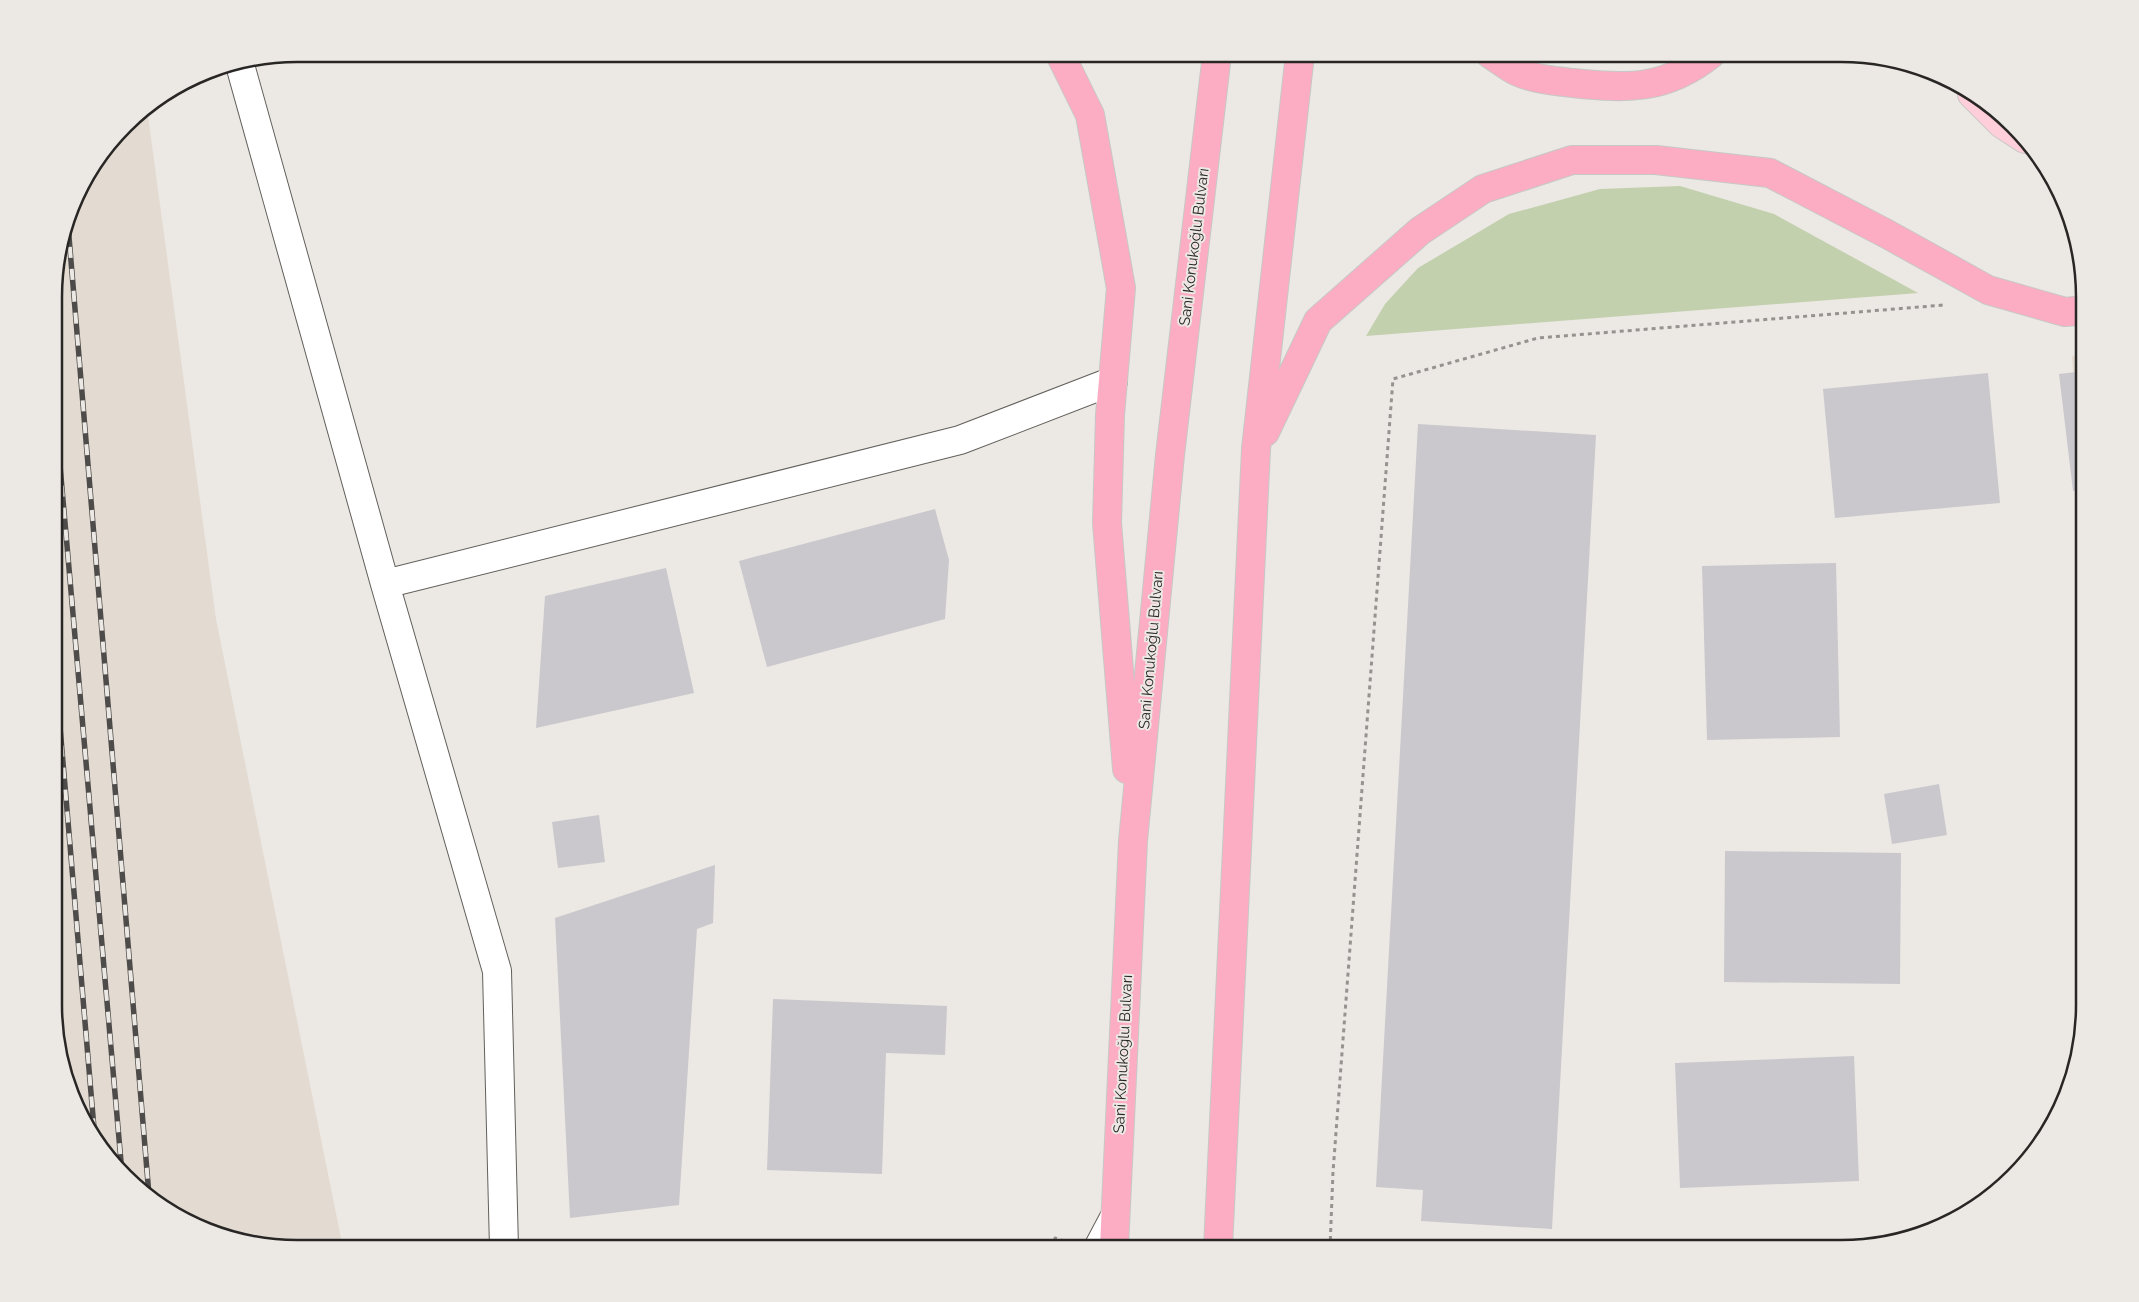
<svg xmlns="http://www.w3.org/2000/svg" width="2139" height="1302" font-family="Raleway,sans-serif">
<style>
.built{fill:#e3dbd1}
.green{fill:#c2d0ad}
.building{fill:#cac8cd}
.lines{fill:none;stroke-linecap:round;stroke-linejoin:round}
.minor-casing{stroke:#63605c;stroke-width:30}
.major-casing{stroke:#c7c7c7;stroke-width:30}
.highway-casing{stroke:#c7c7c7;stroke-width:30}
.path{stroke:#959390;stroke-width:3;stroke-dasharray:4 4;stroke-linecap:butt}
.minor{stroke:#fff;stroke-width:28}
.major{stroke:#fecedb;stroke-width:28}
.highway{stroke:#fdadc3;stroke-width:28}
.rail-casing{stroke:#4e4c4b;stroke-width:5.5}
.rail{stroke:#ece8e4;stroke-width:4;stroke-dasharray:11;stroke-linecap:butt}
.labels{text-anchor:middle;stroke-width:4;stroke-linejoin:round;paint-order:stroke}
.street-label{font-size:15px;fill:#282726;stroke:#ece8e4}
.rim{fill:none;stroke:#282726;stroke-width:2.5}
</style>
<rect width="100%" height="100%" fill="#ece8e4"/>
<path class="built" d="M147,108L216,619L343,1248H298L234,1240L176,1215L125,1177L95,1140L67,1083L56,1036V266L79,190L137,115Z
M2085,354V566L2072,356Z"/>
<path class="green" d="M1680,186L1774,214L1918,293L1366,336L1385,304L1418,268L1509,214L1600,189Z"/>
<path class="building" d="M2085,371V490L2073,491L2059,374Z
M1988,373L2000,503L1835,518L1823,389Z
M1418,424L1596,435L1552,1229L1421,1221L1423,1190L1376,1187Z
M935,509L949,560L945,619L767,667L739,561Z
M1836,563L1840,737L1707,740L1702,566Z
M666,568L694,693L536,728L545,596Z
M1939,784L1947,835L1892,844L1884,794Z
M599,815L605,862L558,868L552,822Z
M1725,851L1901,853L1900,984L1724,982Z
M715,865L713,923L697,929L679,1205L570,1218L555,918Z
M773,999L947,1006L945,1055L886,1053L882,1174L767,1170Z
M1854,1056L1859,1181L1680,1188L1675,1063Z"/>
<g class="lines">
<g class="minor-casing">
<path id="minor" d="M240,65L385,584L497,971L504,1248
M385,584L960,440L1113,381
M1098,1248L1115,1216"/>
</g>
<g class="major-casing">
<path id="major" d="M1972,94L2002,124L2025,139"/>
</g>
<g class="highway-casing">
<path id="highway" d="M1060,54L1090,115L1121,288L1110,415L1107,523L1127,769
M1490,54C1498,59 1507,66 1516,71C1533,79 1554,81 1573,83C1628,89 1666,90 1711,54
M1265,432L1318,321L1420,231L1483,189L1572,160H1656L1770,173L1887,234L1988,290L2065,312L2085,310
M1114,1248L1133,841L1170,455L1217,54
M1218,1248L1256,449L1300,54"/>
</g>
<path class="path" d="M1055,1248V1238L1064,1241
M1317,1248H1323
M1330,1248L1333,1172L1393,379L1538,338L1944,305"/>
<use href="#minor" class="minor"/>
<use href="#major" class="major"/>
<use href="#highway" class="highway"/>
<g class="rail-casing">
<path id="rail" d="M68,225L149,1195
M56,420L122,1173
M56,680L95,1140
M56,988L63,1066
M65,1058L72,1094"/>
</g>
<use href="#rail" class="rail"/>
</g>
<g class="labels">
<g class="street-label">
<text transform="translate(1194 247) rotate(-83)" y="5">Sani Konukoğlu Bulvarı</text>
<text transform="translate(1151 650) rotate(-85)" y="5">Sani Konukoğlu Bulvarı</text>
<text transform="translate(1123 1054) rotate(-87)" y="5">Sani Konukoğlu Bulvarı</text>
</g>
</g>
<path d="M0 0H2139V1302H0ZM297 62H1841A235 235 0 0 1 2076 297V1005A235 235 0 0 1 1841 1240H297A235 235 0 0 1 62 1005V297A235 235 0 0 1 297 62Z" fill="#ece8e4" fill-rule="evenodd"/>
<path class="rim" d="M297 62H1841A235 235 0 0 1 2076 297V1005A235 235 0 0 1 1841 1240H297A235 235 0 0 1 62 1005V297A235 235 0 0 1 297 62Z"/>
</svg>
